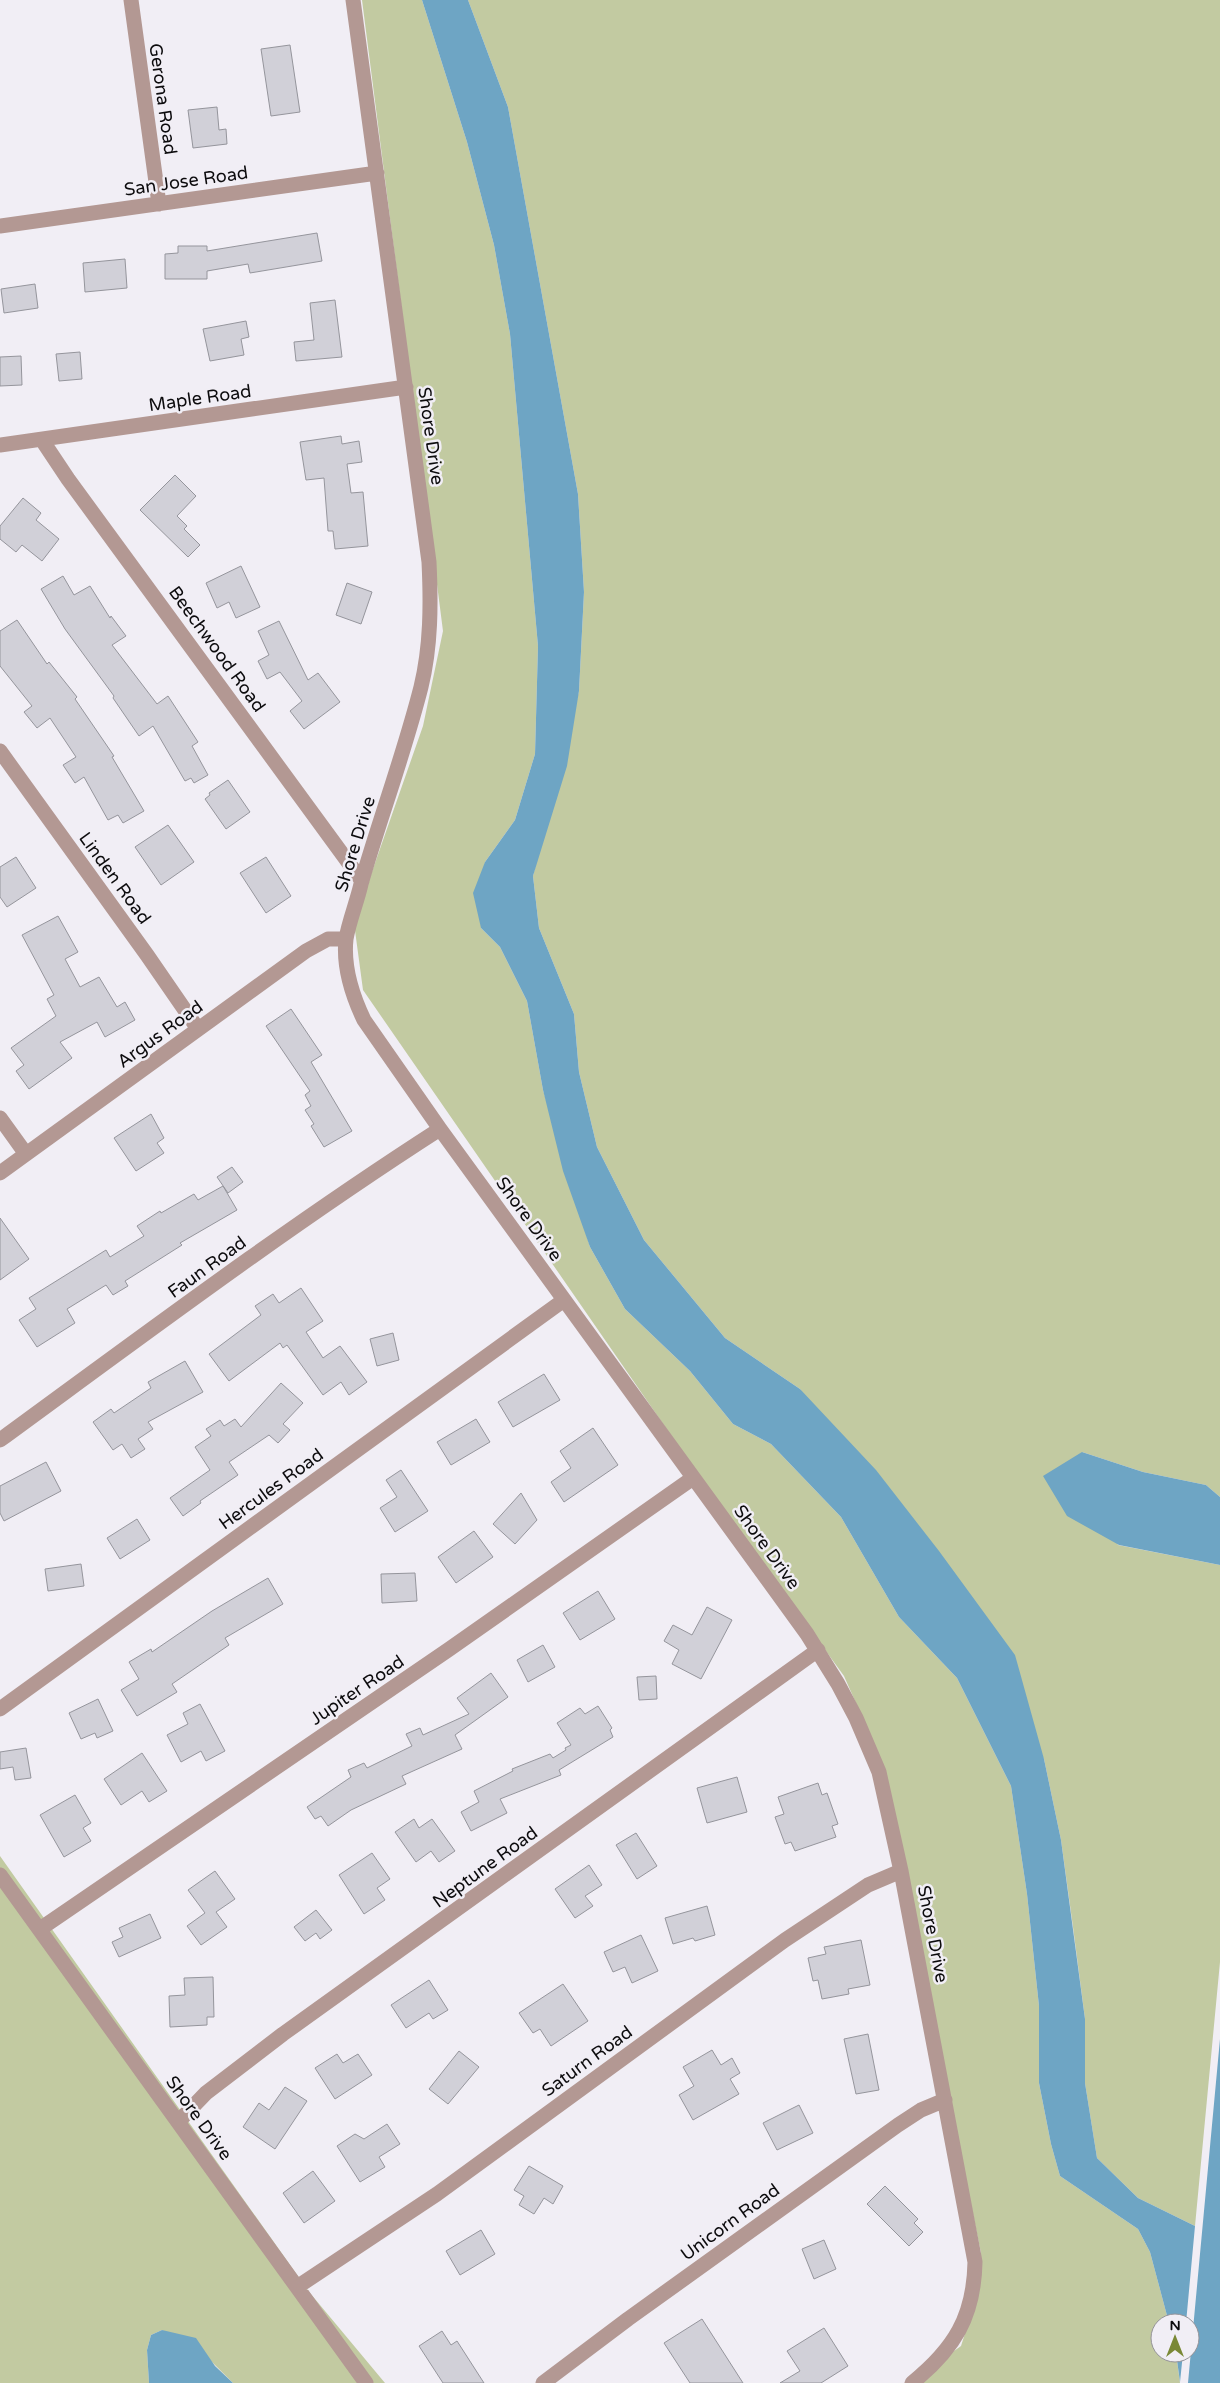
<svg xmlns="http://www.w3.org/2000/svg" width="1220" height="2383" font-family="'Varela Round',sans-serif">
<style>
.green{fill:#c2caa1}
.water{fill:#6ea5c4}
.building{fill:#d1d0d8;stroke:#95959c}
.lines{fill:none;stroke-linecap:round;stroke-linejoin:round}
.street{stroke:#b39893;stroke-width:15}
.labels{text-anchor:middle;stroke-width:5;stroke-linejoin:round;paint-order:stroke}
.street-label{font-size:18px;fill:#0c0b0d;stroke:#f1eef5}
</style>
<rect width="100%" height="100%" fill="#f1eef5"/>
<path class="green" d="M362,0H422L467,142L494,245L510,334L538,646L535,754L515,820L485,862L481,928L500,947L527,1001L543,1090L590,1247L625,1309L690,1371L733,1424L771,1444L841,1517L899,1617L957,1678L1011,1786L1027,1894L1039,2006V2083L1051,2144L1060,2176L1138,2229L1150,2252L1169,2323H1160V2353H1176L1180,2383H909L961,2346L977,2296L981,2253L878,1753L844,1676L697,1473L363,990L354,923L423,726L443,631Z
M468,0H1220V1497L1206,1485L1143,1472L1082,1452L1118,1545L1220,1565V1962L1195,2226L1138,2198L1097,2158L1085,2083V2019L1073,1927L1061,1840L1044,1759L800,1389L725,1338L644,1240L597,1147L579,1072L574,1014L539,928L533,876L579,691L584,592L578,494L508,107Z
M0,1856L310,2293L385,2383H233L209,2359L162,2330L151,2335L147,2350L149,2383H0Z"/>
<path class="water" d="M422,0H468L508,107L578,494L584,592L579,691L567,766L533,876L539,928L574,1014L579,1072L597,1147L644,1240L725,1338L800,1389L876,1470L939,1551L1015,1655L1044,1759L1061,1840L1085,2019V2083L1097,2158L1138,2198L1195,2226L1186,2323H1169L1150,2252L1138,2229L1060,2176L1051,2144L1039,2083V2006L1027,1894L1011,1786L957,1678L899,1617L841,1517L771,1444L733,1424L690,1371L625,1309L590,1247L563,1171L543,1090L527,1001L500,947L481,928L473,893L485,862L515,820L535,754L538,646L510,334L494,245L467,142Z
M1082,1452L1143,1472L1206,1485L1220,1497V1565L1119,1545L1067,1516L1043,1476Z
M1220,2039V2383H1188Z
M162,2330L196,2338L215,2366L233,2383H149L147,2350L151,2335Z
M1176,2353H1183L1180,2382Z"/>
<path class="building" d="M290,45L300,112L271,116L261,49Z
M217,107L219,130L226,129L227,144L193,148L188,110Z
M317,233L322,261L250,273L248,264L207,271V279H165V254L178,253V246H207V251Z
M125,259L127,288L85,292L83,263Z
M35,284L38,308L4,313L1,289Z
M335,300L342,357L296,361L294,342L314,340L310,303Z
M246,321L249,337L241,339L244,355L210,361L203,329Z
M80,352L82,379L59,381L56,354Z
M21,356L22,385L0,386V357Z
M341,436L342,444L359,441L362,462L347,464L351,493L363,492L368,546L335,549L333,531H328L324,478L306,480L300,442Z
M175,475L196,496L177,516L187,526L184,529L200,545L188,557L140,510Z
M23,498L41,513L36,520L59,539L42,561L22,545L16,552L0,539V526Z
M241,566L260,607L236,618L229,602L217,608L206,583Z
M63,576L74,595L90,586L110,618L111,616L126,636L112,645L157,704L168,696L198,742L192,746L208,775L194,783L191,778L185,781L153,726L139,736L113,698L114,696L65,629L41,589Z
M347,583L372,592L361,624L336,615Z
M17,620L47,664L49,662L77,697L75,699L114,756L112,757L144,811L123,823L118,815L108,820L84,777L75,783L63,765L76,757L50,718L37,728L24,712L32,706L0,666V631Z
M279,621L308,680L318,673L340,702L304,729L290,711L302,701L280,672L267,679L258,661L269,655L258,631Z
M228,780L250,812L226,829L205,799L210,795L209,793Z
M168,825L194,862L161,885L135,847Z
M16,857L36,888L7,907L0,897V867Z
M266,857L291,896L266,913L240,873Z
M58,916L78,952L65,959L80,987L99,977L117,1007L125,1002L135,1020L105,1037L97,1022L60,1042L72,1058L29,1089L16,1071L24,1065L11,1048L56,1016L47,999L54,995L22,935Z
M291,1009L322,1055L311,1062L352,1131L324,1147L311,1126L314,1124L305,1110L311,1106L305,1095L310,1091L266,1026Z
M151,1114L164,1138L157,1143L164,1153L136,1171L114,1138Z
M232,1167L243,1182L228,1193L217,1177Z
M223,1186L237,1210L180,1243L182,1245L125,1281L128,1286L113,1295L106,1285L67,1309L75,1323L37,1347L19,1320L36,1309L29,1298L106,1250L110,1257L144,1236L137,1226L160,1211L161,1213L194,1194L198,1200Z
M0,1218L29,1259L0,1280Z
M301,1288L323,1321L306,1332L323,1358L340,1346L367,1382L349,1395L341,1382L323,1395L287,1345L283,1348L280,1343L229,1381L209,1354L261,1315L255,1306L273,1294L279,1303Z
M393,1333L399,1360L377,1366L370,1339Z
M185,1361L203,1392L148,1422L153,1429L138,1439L145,1449L131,1458L122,1444L113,1450L93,1422L111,1409L114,1413L151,1388L148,1382Z
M544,1374L560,1400L513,1427L498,1402Z
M281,1383L303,1403L283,1424L290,1430L278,1443L269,1435L229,1462L238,1475L200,1501L201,1503L183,1516L170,1498L210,1470L195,1447L211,1436L206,1429L220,1420L224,1426L235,1419L241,1427Z
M476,1419L490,1442L451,1465L437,1442Z
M593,1428L618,1465L564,1502L551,1482L571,1468L560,1451Z
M46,1462L61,1491L4,1521L0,1513V1486Z
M401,1470L428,1511L395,1532L380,1508L397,1497L386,1480Z
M521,1493L537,1520L515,1544L493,1524Z
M137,1519L150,1540L120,1559L107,1538Z
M474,1531L493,1557L456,1583L438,1557Z
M81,1564L84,1586L48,1591L45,1569Z
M415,1573L417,1601L382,1603L381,1574Z
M268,1578L283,1604L225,1638L229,1645L172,1684L177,1692L137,1716L121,1690L139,1679L129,1662L151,1649L152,1652L212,1611Z
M598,1591L615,1619L580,1640L563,1613Z
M707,1607L732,1620L701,1679L672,1664L679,1650L664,1641L673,1625L692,1635Z
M543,1645L555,1667L528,1682L517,1660Z
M491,1673L508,1697L455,1735L462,1749L402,1776L406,1784L351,1810L328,1826L321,1816L315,1819L307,1807L351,1777L348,1770L364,1763L367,1768L412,1746L406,1734L420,1728L423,1735L469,1714L457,1698Z
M656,1676L657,1699L639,1700L637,1677Z
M98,1699L113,1731L97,1738L95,1733L81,1739L69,1713Z
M200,1704L225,1751L206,1761L201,1751L181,1762L167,1735L188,1724L183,1713Z
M598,1706L612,1728L610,1730L613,1737L559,1770L561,1775L500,1799L507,1813L471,1831L461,1812L479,1802L474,1791L513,1771L512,1769L550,1754L553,1758L566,1750L565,1748L571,1745L557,1723L580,1708L585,1714Z
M26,1748L31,1778L15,1780L13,1767L0,1769V1752Z
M142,1753L167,1791L149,1802L142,1791L121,1805L104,1779Z
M737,1777L747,1812L707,1823L697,1788Z
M818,1783L822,1795L827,1793L838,1824L832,1826L836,1837L795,1851L791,1842L785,1844L775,1817L784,1814L778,1797Z
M75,1795L91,1823L83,1828L91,1841L64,1857L40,1815Z
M414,1819L419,1828L432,1819L455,1851L439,1862L431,1851L416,1862L395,1832Z
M636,1833L657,1866L637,1879L616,1845Z
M372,1853L390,1879L377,1888L385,1900L364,1914L339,1875Z
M589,1865L602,1885L585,1896L593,1906L575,1918L555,1889Z
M215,1871L235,1899L216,1912L227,1927L201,1945L187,1926L205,1913L188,1890Z
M707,1906L715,1935L695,1941L693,1938L673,1944L665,1918Z
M316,1910L332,1930L320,1939L316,1933L305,1941L294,1927Z
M150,1914L161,1938L119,1957L112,1942L123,1937L119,1928Z
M641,1935L658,1971L632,1983L625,1967L613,1972L604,1952Z
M861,1940L870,1985L848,1989L849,1994L822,1999L818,1980L813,1981L808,1958L826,1954L824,1947Z
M213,1977L214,2017H207V2025L170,2027L169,1996L185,1995L184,1978Z
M429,1980L448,2010L433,2019L429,2013L406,2028L391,2005Z
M563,1984L588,2021L551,2046L540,2029L533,2033L519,2013Z
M868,2034L879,2090L856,2094L844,2039Z
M712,2050L721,2065L732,2058L740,2073L730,2079L739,2094L693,2120L679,2095L694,2086L683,2067Z
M459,2051L479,2067L448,2104L429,2089Z
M337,2054L343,2063L358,2054L372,2075L335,2099L315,2068Z
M285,2087L307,2101L275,2149L243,2127L259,2103L269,2110Z
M799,2105L813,2133L777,2150L763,2123Z
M387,2124L400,2144L379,2157L385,2167L360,2182L337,2146L355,2134L364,2139Z
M529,2166L563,2186L553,2204L544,2198L534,2214L519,2205L524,2196L514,2190Z
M313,2171L335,2201L304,2223L283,2193Z
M885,2186L918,2219L914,2223L923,2232L909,2246L867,2204Z
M481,2230L495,2254L460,2275L446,2251Z
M824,2240L836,2269L814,2279L802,2249Z
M702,2319L743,2383H690L664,2343Z
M824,2328L848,2366L821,2383H780L800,2371L787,2351Z
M442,2331L451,2345L457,2341L484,2383H443L419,2346Z"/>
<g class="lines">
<path class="street" d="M131,0L159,204
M353,0L429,562C431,604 431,646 421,687C404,754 380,818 361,884C357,902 349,921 346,939C343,967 352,995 364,1020L440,1129L807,1634L838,1684L856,1718L879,1772L901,1871L975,2262C974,2317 954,2349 912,2383
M0,226L377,173
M42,440L68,479L362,881
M0,445L406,387
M0,751L147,955L198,1029
M0,1118L26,1154
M0,1173L306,951L328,939H346
M0,1440C145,1334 289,1226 440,1129
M0,1709L564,1300
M0,1875L366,2383
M40,1929L448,1650L693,1478
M179,2121L206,2093L283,2034L818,1650
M297,2287L437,2194L785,1940L868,1885L901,1871
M543,2383L628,2319L898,2125L921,2110L945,2100"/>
</g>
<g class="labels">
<g class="street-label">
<text transform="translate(163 99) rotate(82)" y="6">Gerona Road</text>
<text transform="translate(186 181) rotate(-8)" y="6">San Jose Road</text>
<text transform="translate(200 398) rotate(-8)" y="6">Maple Road</text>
<text transform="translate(431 436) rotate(82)" y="6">Shore Drive</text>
<text transform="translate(217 649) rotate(54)" y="6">Beechwood Road</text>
<text transform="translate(355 844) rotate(-73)" y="6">Shore Drive</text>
<text transform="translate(115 878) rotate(54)" y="6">Linden Road</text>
<text transform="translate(160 1034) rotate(-36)" y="6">Argus Road</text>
<text transform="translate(529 1219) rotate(54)" y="6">Shore Drive</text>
<text transform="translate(207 1267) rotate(-36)" y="6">Faun Road</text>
<text transform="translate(271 1489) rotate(-36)" y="6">Hercules Road</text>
<text transform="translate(767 1547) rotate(54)" y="6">Shore Drive</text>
<text transform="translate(357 1690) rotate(-34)" y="6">Jupiter Road</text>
<text transform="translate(485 1867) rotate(-36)" y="6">Neptune Road</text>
<text transform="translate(933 1934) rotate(79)" y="6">Shore Drive</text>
<text transform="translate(587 2061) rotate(-36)" y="6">Saturn Road</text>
<text transform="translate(199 2118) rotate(54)" y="6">Shore Drive</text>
<text transform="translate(730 2222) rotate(-36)" y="6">Unicorn Road</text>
</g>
</g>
<g transform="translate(1175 2338)"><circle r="24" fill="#f1eef5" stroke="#959398"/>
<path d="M0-4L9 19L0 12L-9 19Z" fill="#7a8836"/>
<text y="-8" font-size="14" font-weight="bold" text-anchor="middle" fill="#0c0b0d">N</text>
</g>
</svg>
